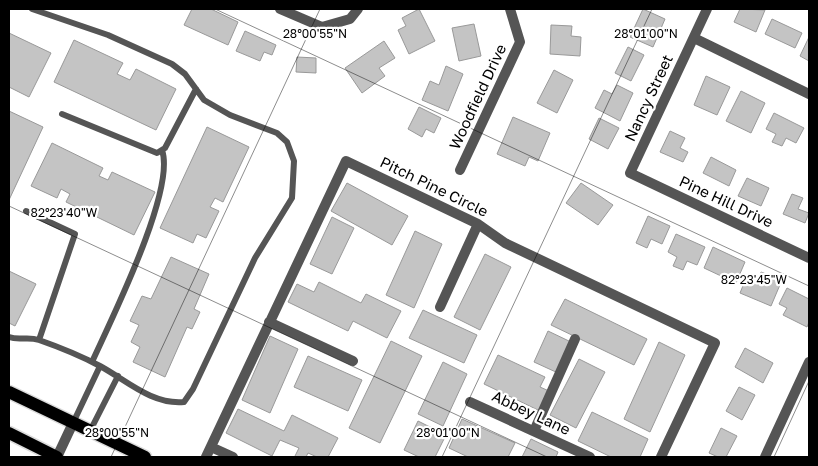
<svg xmlns="http://www.w3.org/2000/svg" width="818" height="466" font-family="'Golos Text',sans-serif">
<style>
.building{fill:#c4c4c4;stroke:#999}
.lines{fill:none;stroke-linecap:round;stroke-linejoin:round}
.primary-casing{stroke:#dbdbdb;stroke-width:15}
.lane{stroke:#555;stroke-width:6}
.street{stroke:#555;stroke-width:10}
.primary{stroke:#000;stroke-width:12}
.ticks{fill:none;stroke:#000;stroke-width:1;stroke-opacity:0.45}
.labels{text-anchor:middle;stroke-width:4.5;stroke-linejoin:round;paint-order:stroke}
.street-label{font-size:15px;fill:#000;stroke:#fff}
.ticks-label{font-size:12px;text-anchor:middle;fill:#000;stroke:#fff;stroke-width:4.5;stroke-linejoin:round;paint-order:stroke}
</style>
<rect width="100%" height="100%" fill="#fff"/>
<path class="building" d="M192,9H211L238,22L228,45L184,25Z
M419,9L435,41L409,54L398,30L406,26L402,18Z
M643,9L665,19L653,47L630,37Z
M740,9L765,10L756,32L734,22Z
M772,19L802,33L795,48L765,34Z
M474,24L481,56L459,61L452,28Z
M551,25L572,26L571,36L581,37L580,56L550,54Z
M245,31L276,45L272,55L264,52L260,61L236,51Z
M9,33L51,53L29,97L9,87Z
M809,37V61L800,56Z
M74,40L123,63L117,74L130,80L136,69L176,89L156,130L54,82Z
M384,41L395,58L379,68L385,76L362,93L345,68Z
M628,47L644,55L631,81L615,73Z
M297,57L316,58V73L296,72Z
M446,66L463,74L448,111L422,100L430,81L439,85Z
M554,70L573,80L557,113L537,103Z
M706,76L730,87L717,115L694,105Z
M617,85L633,93L620,121L595,108L604,90L612,94Z
M741,91L765,103L751,133L726,121Z
M419,107L441,118L434,133L426,129L422,137L408,129Z
M9,111L43,127L9,200Z
M774,113L804,128L796,143L786,138L782,146L772,142L776,134L766,129Z
M513,117L550,133L538,161L529,157L525,166L497,154Z
M599,118L619,128L608,149L589,139Z
M207,127L249,147L223,202L215,198L210,207L219,211L206,238L197,234L193,243L160,228Z
M670,131L685,138L680,148L688,152L683,162L660,152Z
M52,143L103,168L99,176L108,180L112,172L155,192L134,235L66,202L70,194L61,189L57,198L31,186Z
M711,157L736,170L729,186L703,173Z
M747,178L769,188L761,206L738,196Z
M347,183L408,216L392,245L331,211Z
M581,183L613,205L598,225L566,203Z
M792,194L803,198L798,209L809,213L805,223L783,214Z
M648,216L670,226L662,244L651,239L647,248L636,243Z
M332,217L354,228L332,274L310,264Z
M415,231L442,244L414,308L386,295Z
M676,234L705,247L697,265L687,261L683,270L673,266L677,257L668,252Z
M713,247L745,262L736,283L704,268Z
M485,254L511,267L480,330L454,317Z
M171,257L209,274L194,309L200,312L192,329L187,327L165,377L133,362L140,347L131,342L139,325L130,321L142,296L151,299Z
M9,271L36,284L15,326L9,323Z
M761,272L782,280L771,306L740,293L747,276L758,280Z
M319,282L361,303L366,294L401,311L387,338L353,321L348,331L288,302L297,284L314,292Z
M787,288L809,299V322L807,327L783,315L787,308L779,304Z
M565,299L647,339L634,365L551,325Z
M423,310L477,335L464,363L409,338Z
M548,331L571,342L558,373L534,362Z
M270,336L298,349L270,413L242,400Z
M391,341L422,356L380,443L349,428Z
M659,342L685,355L650,432L624,419Z
M745,348L773,363L763,383L735,367Z
M498,355L545,377L540,387L549,391L540,411L484,384Z
M308,356L362,380L348,411L294,387Z
M579,359L605,372L576,428L550,415Z
M443,362L467,374L443,426L418,414Z
M739,387L755,395L742,420L726,411Z
M238,409L284,431L292,415L338,438L328,457H317L308,453L306,457H296L295,456L299,448L280,440L272,456L226,433Z
M592,412L648,439L640,457H611L578,441Z
M462,419L515,443L508,457H468L449,448Z
M418,421L446,435L435,457H419L404,450Z
M721,428L737,436L726,457H718L709,453Z
M531,439L558,452L556,457H522Z"/>
<g class="lines">
<g class="primary-casing">
<path id="primary" d="M9,392L145,457
M9,433L57,457"/>
</g>
<path class="lane" d="M62,114L157,153L165,148L196,89
M26,211L75,234L39,340
M9,337C19,341 27,336 39,340C59,347 81,356 100,366C126,380 152,405 184,402L193,389L255,258L292,198L294,161L287,142L277,133L230,115L204,100L185,74L172,64L108,35L32,9
M92,362C111,320 176,190 162,150
M73,423L100,366
M90,431L118,376"/>
<path class="street" d="M280,9L322,27L350,19L358,9
M707,9L630,173L809,258
M694,38L809,94
M460,170L520,42L510,9
M440,307L478,224
M269,322L353,361
M470,402L590,457
M534,431L575,339
M211,447L233,457
M57,457L73,423
M206,457L346,161L478,224L505,243L715,343L661,457
M765,457L809,362"/>
<use href="#primary" class="primary"/>
</g>
<path class="ticks" d="M215,9L809,286M9,206L547,457M111,457L320,9M442,457L652,9M774,457L809,381"/>
<g class="labels">
<g class="street-label">
<text transform="translate(478 97) rotate(-65)" y="5">Woodfield Drive</text>
<text transform="translate(649 98) rotate(-65)" y="5">Nancy Street</text>
<text transform="translate(434 187) rotate(26)" y="5">Pitch Pine Circle</text>
<text transform="translate(726 202) rotate(25)" y="5">Pine Hill Drive</text>
<text transform="translate(531 413) rotate(25)" y="5">Abbey Lane</text>
</g>
</g>
<g class="ticks-label">
<text x="315" y="38">28°00'55"N</text>
<text x="646" y="38">28°01'00"N</text>
<text x="64" y="217">82°23'40"W</text>
<text x="754" y="284">82°23'45"W</text>
<text x="117" y="437">28°00'55"N</text>
<text x="448" y="437">28°01'00"N</text>
</g>
<rect width="818" height="466" fill="none" stroke="#000000" stroke-width="20"/>
</svg>
